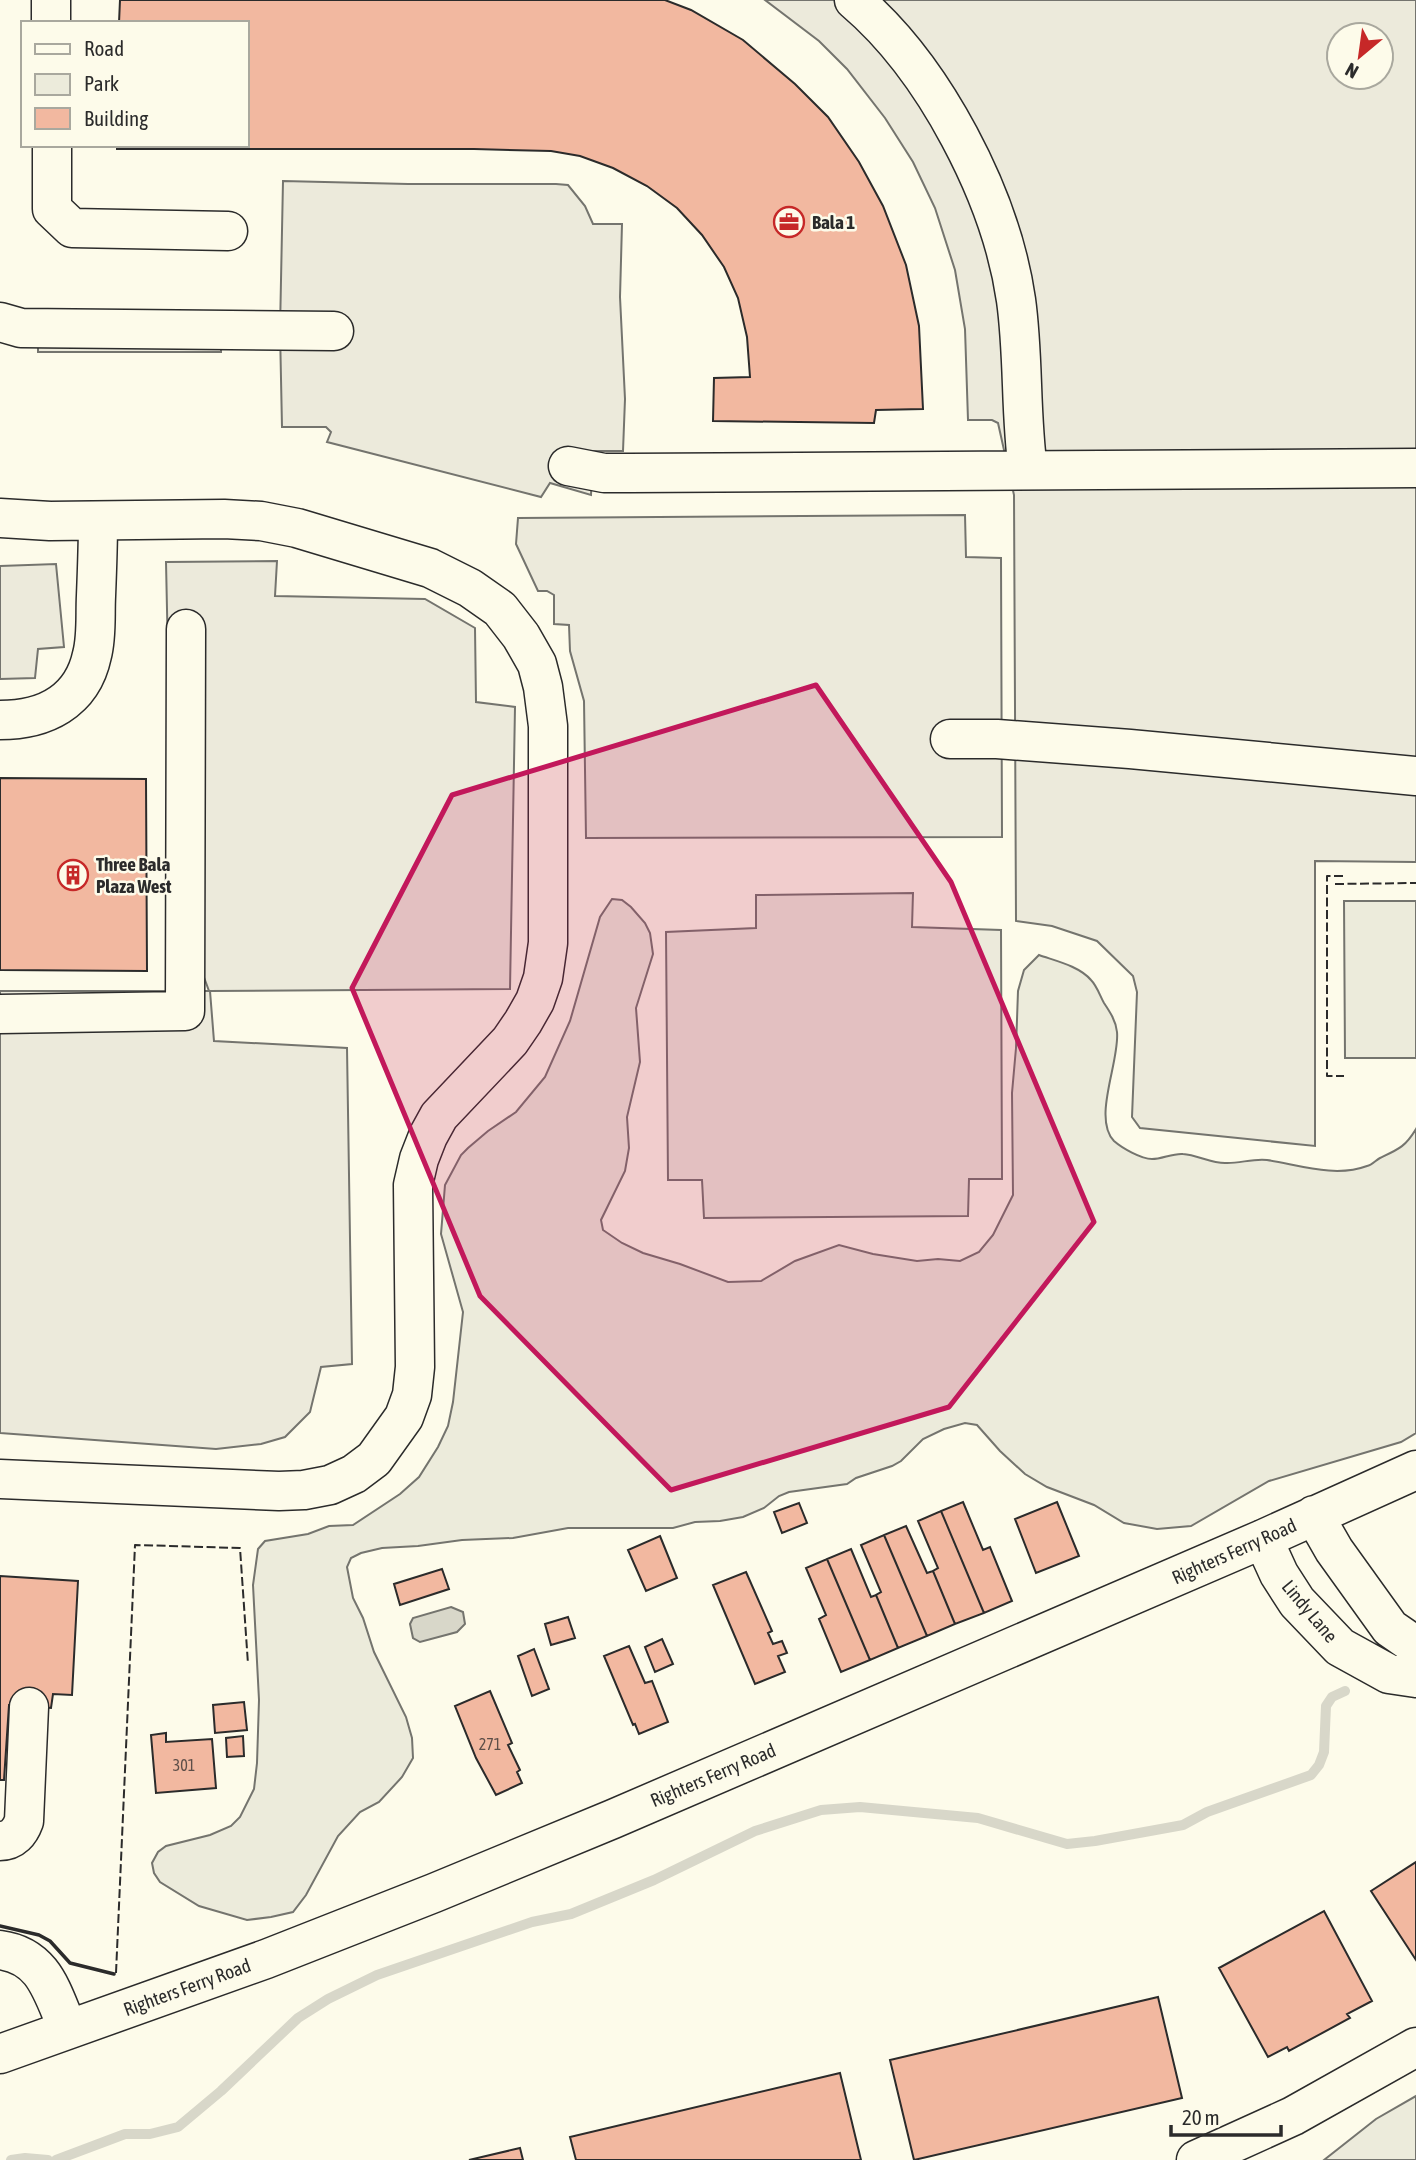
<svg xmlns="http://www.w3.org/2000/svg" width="1416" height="2160" font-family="'Asap Condensed',sans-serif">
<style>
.green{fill:#ecebdb;stroke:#74746e;stroke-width:2}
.parking{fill:#eceadb;stroke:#74746e;stroke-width:2;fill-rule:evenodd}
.water{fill:#d8d7c9;stroke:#74746e;stroke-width:2}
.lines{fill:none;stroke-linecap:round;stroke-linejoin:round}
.stream{stroke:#d8d7c9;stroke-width:10}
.building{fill:#f2b8a0;stroke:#2b2b2b;stroke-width:2}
.minor-casing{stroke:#2b2b2b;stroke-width:41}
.minor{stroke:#fdfbea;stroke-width:38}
.fence{stroke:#2b2b2b;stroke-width:2;stroke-dasharray:9 3.5;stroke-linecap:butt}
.wall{stroke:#2b2b2b;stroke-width:3.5}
.marked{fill:#c2185b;fill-opacity:0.2;stroke:#c2185b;stroke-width:5;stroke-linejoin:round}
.labels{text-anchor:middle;stroke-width:5;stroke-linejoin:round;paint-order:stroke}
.number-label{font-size:16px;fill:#5d4e48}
.poi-label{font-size:19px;font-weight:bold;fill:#2b2b2b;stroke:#fdfbea;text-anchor:start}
.street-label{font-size:19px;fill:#2b2b2b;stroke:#fdfbea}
</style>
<rect width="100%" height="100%" fill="#fdfbea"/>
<path class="green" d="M612,899L622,900L631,907L645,923L650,933L653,954L636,1008L640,1062L627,1117L629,1148L625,1171L601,1220L603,1230L622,1243L643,1253L680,1264L728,1282L761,1281L795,1261L839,1245L873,1254L917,1261L938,1259L960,1261L979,1252L993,1235L1013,1195L1012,1093L1016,1048L1018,991L1024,970L1039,955C1056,961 1079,966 1091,980C1097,986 1100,996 1104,1003C1110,1012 1116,1021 1117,1032C1120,1061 1092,1118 1114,1141C1122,1148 1141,1159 1152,1159C1162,1159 1173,1153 1183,1154C1197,1155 1211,1163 1225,1163C1238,1164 1254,1158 1267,1160C1299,1165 1335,1178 1367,1166C1372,1165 1376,1160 1380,1158C1399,1149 1405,1147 1416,1129V1433L1401,1442L1269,1481L1191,1526L1157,1529L1124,1523L1094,1505L1047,1487L1025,1474L1000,1451L977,1425L965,1423L944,1429L923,1439L901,1461L892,1466L856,1478L847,1484L789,1492L779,1496L764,1508L743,1517L720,1521L695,1522L673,1528H568L513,1538L462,1540L418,1546L382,1548L361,1553L351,1558L347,1567L353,1598L363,1618L374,1652L406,1717L412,1738L413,1758L402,1777L379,1802L360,1812L338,1836L306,1895L293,1912L271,1917L247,1920L199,1906L160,1882L154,1873L152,1863L158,1852L166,1846L210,1835L231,1826L240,1817L254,1789L257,1763L259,1700L253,1585L258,1549L265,1541L308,1534L329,1526L353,1525L400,1494L419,1477L438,1447L448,1426L453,1402L463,1312L441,1234L445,1185L461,1155L468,1148L488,1131L516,1112L545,1077L570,1021L600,917Z
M1344,901H1416V1058H1345Z
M1416,2096V2160H1324L1376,2119Z"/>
<path class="parking" d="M765,0H1416V862L1315,861V1146L1140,1128L1132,1117L1137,992L1133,976L1097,941L1052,926L1016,921L1014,495L998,423L992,420H968L965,329L955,270L935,208L913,162L885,118L847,69L819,41ZM1339,35H1381V77H1339Z
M283,181L408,184H556L568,185L585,206L593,224H622L620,297L625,399L623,451H593L591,495L550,483L541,497L327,442L331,432L326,427H282L280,330Z
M38,337L221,338V352H38Z
M965,515L966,557L1001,558L1002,837L586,838L584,701L570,651L569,625L554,624V595L547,591H538L516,544L518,518Z
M277,561L275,596L425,599L475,628L476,702L515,707L510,989L210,991L214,1041L347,1048L352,1364L321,1367L310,1412L285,1437L261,1444L216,1449L0,1433V991H209L173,893L166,562Z
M56,564L64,647L38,649L35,678L0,679V566Z
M913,893L912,927L1001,930L1002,1179H969L968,1216L704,1218L702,1180H668L666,932L756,928V895Z"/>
<path class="water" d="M451,1607L463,1612L465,1624L457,1632L420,1642L413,1638L410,1624L413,1618Z"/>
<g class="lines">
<path class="stream" d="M11,2160L25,2158L48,2160
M56,2160L125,2134H150L178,2127L221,2091L298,2018L328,1999L377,1975L532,1922L571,1914L654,1880L755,1831L821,1810L860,1807L978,1818L1067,1844L1095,1841L1183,1825L1207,1812L1311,1775L1319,1765L1324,1752L1326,1706L1332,1697L1345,1691"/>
</g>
<path class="building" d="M120,0H665L691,10L743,40L795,84L828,117L859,162L883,206L906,265L919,326L923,409L876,410L874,423L713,421L714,378L750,377L747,337L738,298L724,267L702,235L677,208L647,186L613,168L580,156L551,151L474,149H117V145H247V23H119Z
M0,778L146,779L147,971L0,970Z
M963,1502L983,1550L990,1547L1012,1601L984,1613L941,1511Z
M1057,1502L1079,1556L1036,1573L1015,1519Z
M799,1503L807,1523L782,1533L774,1512Z
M941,1511L984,1613L955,1624L933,1571L938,1568L918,1521Z
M906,1526L927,1573L933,1571L955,1624L927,1636L884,1535Z
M884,1535L927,1636L898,1648L876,1595L881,1592L861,1545Z
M660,1536L677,1578L646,1591L628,1550Z
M851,1549L871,1597L876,1595L898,1648L870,1660L827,1559Z
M827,1559L870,1660L841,1672L819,1619L826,1615L806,1568Z
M442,1569L449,1589L400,1605L394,1584Z
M746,1572L772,1631L768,1633L773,1644L782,1641L787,1653L778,1656L785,1672L755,1684L713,1585Z
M0,1576L78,1581L72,1695L53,1694L51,1708L9,1705L4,1780H0Z
M568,1617L575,1638L551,1645L545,1624Z
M662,1639L673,1664L655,1672L645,1647Z
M629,1646L645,1683L652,1681L668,1722L639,1734L635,1724L633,1725L604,1656Z
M534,1649L549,1689L532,1696L518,1656Z
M490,1691L512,1743L508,1745L520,1770L517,1772L522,1783L496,1795L476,1758L455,1706Z
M244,1702L247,1730L215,1733L213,1705Z
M166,1733V1742L212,1739L216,1788L156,1793L151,1735Z
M243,1736L244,1756L227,1757L226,1738Z
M1416,1862V1960L1371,1891Z
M1324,1911L1372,2001L1347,2014L1350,2018L1289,2051L1287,2047L1268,2057L1219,1968Z
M1158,1997L1182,2098L914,2160L890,2060Z
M840,2073L861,2160H576L570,2137Z
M520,2148L523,2160H469Z"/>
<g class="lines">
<g class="minor-casing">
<path id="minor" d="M51,0V23
M854,0C934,68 1001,196 1016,300C1024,357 1020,413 1028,470
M52,145V209L72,228L228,231
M0,322L21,328L334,331
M568,466L604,473H630L1416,468
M0,518L50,521L224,519L261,521L297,528L430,568L470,588L500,609L521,636L537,664L543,687L548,726V943L543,978L535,1001L523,1022L510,1041L439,1116L428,1136L419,1159L413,1185L415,1367L412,1395L404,1417L374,1459L354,1474L330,1485L304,1490L279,1491L0,1479
M0,720C44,720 82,702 92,655C97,636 95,615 96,596C97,571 98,546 98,521
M950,739H997L1130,749L1416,776
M0,1014L185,1011L186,629
M1314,1515L1334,1550L1390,1628L1416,1646
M1263,1539L1279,1574L1297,1602L1340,1647L1389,1674L1416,1678
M0,1841C13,1841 20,1832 24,1821L29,1707
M0,1950C45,1956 52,1993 68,2029
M0,2054L266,1959L434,1893L613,1819L1263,1539L1416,1470
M1196,2160L1293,2116L1416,2047"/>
</g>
<use href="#minor" class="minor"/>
<path class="fence" d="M1343,876H1327V1076H1344
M1335,884L1416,883
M116,1973L135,1545L240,1548L248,1664"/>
<path class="wall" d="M0,1926L39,1935L50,1941L70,1963L114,1974"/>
</g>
<path class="marked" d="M816,685L951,882L1094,1222L949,1407L671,1490L480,1296L352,988L452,795Z"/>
<defs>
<g id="office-ring" transform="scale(1.575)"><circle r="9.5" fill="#fdfbea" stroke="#c62828" stroke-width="1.5"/><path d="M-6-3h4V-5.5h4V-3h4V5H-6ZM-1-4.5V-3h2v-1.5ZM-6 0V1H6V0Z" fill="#c62828"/></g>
<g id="building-ring" transform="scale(1.575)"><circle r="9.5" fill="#fdfbea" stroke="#c62828" stroke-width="1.5"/><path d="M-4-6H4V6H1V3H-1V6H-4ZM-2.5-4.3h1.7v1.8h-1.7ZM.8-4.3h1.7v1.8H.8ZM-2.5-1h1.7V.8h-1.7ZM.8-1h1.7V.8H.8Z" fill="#c62828"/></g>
</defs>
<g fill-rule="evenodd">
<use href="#office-ring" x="789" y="222"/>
<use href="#building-ring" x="73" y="875"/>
</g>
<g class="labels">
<g class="number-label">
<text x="490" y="1750">271</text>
<text x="184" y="1771">301</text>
</g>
<g class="poi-label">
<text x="812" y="229">Bala 1</text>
<text x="96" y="871">Three Bala<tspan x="96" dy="22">Plaza West</tspan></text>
</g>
<g class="street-label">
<text transform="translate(1234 1551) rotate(-24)" y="7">Righters Ferry Road</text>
<text transform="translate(1310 1611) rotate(50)" y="7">Lindy Lane</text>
<text transform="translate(713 1775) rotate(-23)" y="7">Righters Ferry Road</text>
<text transform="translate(187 1987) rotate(-20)" y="7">Righters Ferry Road</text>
</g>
</g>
<rect x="21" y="21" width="228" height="126" fill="#fdfbea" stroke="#a9a89e" stroke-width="2"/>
<rect x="35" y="44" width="35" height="10" fill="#fdfbea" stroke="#a9a89e" stroke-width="2"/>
<text x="84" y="56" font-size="21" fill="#2b2b2b">Road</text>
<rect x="35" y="74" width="35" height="21" fill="#ecebdb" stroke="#a9a89e" stroke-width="2"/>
<text x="84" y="91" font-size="21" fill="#2b2b2b">Park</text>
<rect x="35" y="108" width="35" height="21" fill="#f2b8a0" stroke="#a9a89e" stroke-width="2"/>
<text x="84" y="126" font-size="21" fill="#2b2b2b">Building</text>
<g transform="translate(1360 56) rotate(209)"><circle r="33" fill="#fdfbea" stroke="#a9a89e" stroke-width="2"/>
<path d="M0-5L12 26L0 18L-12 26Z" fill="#c62828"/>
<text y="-10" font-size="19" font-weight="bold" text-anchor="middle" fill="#2b2b2b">N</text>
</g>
<path d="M1171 2125v10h110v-10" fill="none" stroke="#2b2b2b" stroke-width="3.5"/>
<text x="1182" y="2125" font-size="21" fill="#2b2b2b" stroke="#fdfbea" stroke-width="5" paint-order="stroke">20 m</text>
</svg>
